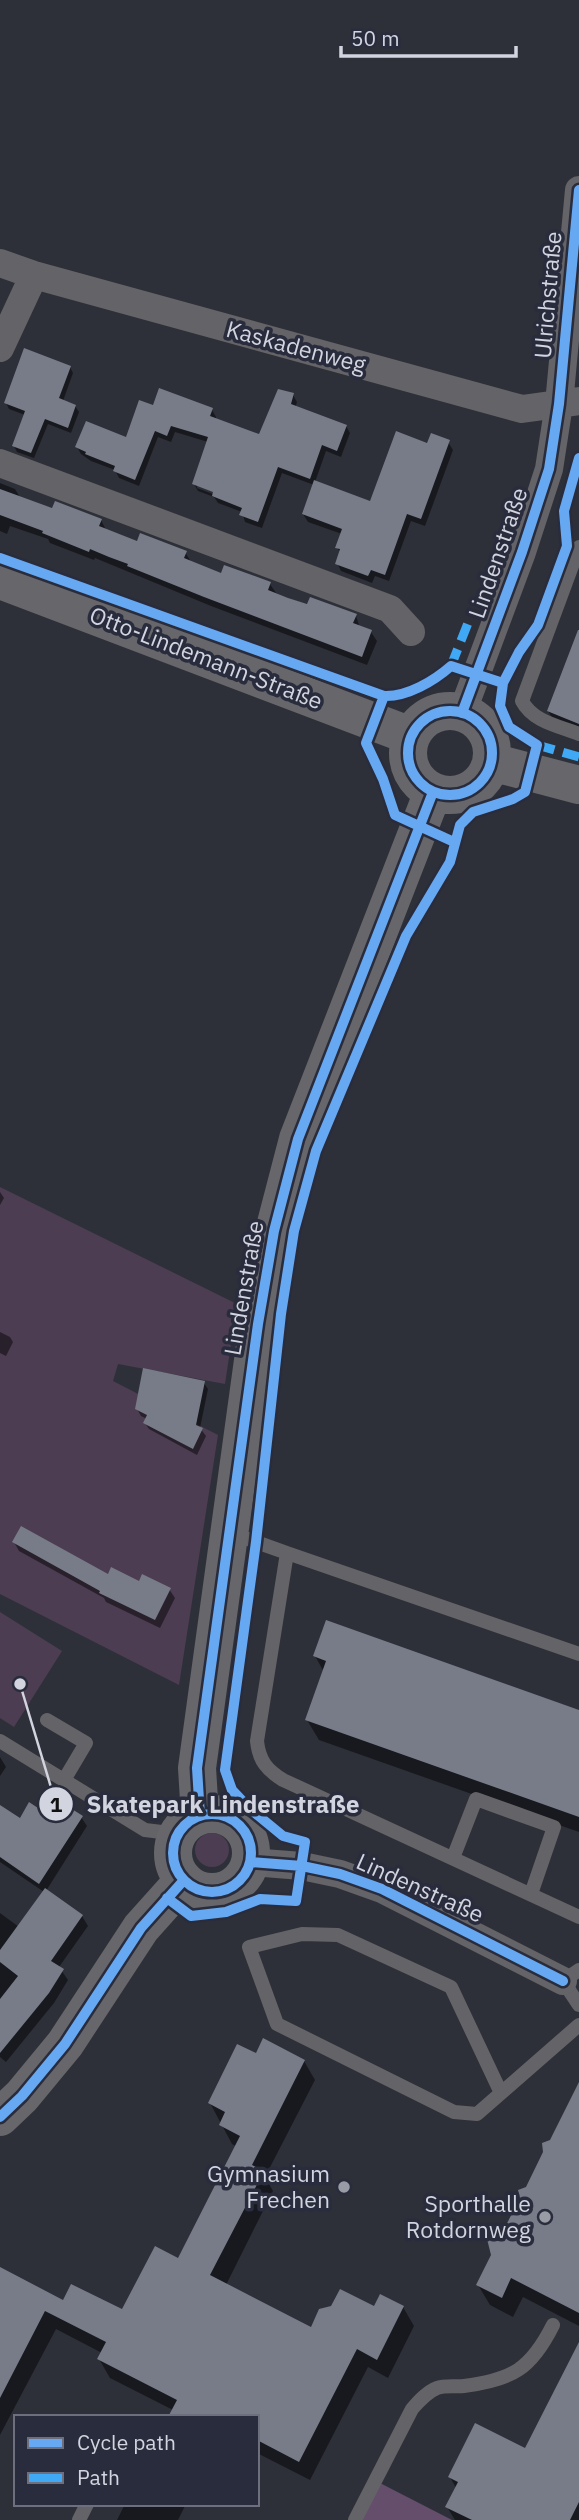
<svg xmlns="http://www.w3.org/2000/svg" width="579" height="2520" font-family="'IBM Plex Sans',sans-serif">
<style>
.green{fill:#4c3d52}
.forest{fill:#644e6c}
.shadow{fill:#0007;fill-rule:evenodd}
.building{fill:#777c88}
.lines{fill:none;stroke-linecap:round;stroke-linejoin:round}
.lane{stroke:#646367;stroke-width:14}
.street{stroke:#646367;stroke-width:28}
.secondary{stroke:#66666b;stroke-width:38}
.quiet{stroke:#3fa9f5;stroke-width:9;stroke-dasharray:18 9;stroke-linecap:butt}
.cycleway-casing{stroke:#292c3d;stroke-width:15}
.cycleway{stroke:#66a8f1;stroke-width:10}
.poi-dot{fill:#999ba5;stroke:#292c3d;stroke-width:2.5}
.labels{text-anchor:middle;stroke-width:7;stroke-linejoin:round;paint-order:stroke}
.street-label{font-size:23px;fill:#d2d4df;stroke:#292c3d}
.poi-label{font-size:23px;fill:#d2d4df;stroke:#292c3d;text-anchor:end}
.leader{fill:none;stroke:#d2d4df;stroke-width:2.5}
.callout-dot{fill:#d2d4df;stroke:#292c3d;stroke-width:2.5}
.mark-label{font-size:21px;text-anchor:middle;font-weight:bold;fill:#111}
.callout-label{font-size:24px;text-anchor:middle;font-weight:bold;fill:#d2d4df;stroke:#292c3d;stroke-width:7;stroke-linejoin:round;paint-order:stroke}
</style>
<rect width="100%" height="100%" fill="#2e3039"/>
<path class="green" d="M0,1187L237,1304L225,1384L118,1364L113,1381L218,1435L179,1685L0,1594Z
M0,1612L62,1651L14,1727L0,1718Z
M195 1850a17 17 0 1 1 34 0a17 17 0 1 1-34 0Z"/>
<path class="forest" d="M378,2482L452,2520H359Z"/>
<path class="shadow" d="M70,367L73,373L63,401L75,406L79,412L71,433L48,424L34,458L17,452L14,446L25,415L9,409L6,403Z
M293,395L297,402L295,408L346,426L350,433L341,457L326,451L315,482L371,503L428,445L448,442L453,450L425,526L411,521L389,581L375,576L372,583L341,571L337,563L341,554L337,547L342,534L308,522L303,514L314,485L282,473L262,528L245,522L242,512L218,503L214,497L198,491L194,484L208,442L175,432L171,442L158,437L139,486L119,478L115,470L91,461L81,454L77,447L127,439L154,407L212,410L216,417L215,420L260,436ZM197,484L222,493L221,497L197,488Z
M0,483L15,489L21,499L32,503L101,520L106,530L138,544L185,552L191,562L222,576L270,584L276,593L287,599L356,616L360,628L371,632L377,641L367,665L211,606L95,558L94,560L50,543L48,539L10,526L7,534L0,531Z
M579,631V736L558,728L548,711Z
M0,1192L4,1198L0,1205Z
M0,1332L10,1337L13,1342L6,1356L0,1353Z
M204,1383L208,1389L200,1428L206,1436L197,1455L149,1429L145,1423L147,1419L141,1416L137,1409Z
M14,1542L109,1577L169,1589L175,1598L160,1628L106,1602L104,1598L19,1551Z
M315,1656L579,1711V1832L319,1740L307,1720L324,1672Z
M0,1757L6,1767L0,1776Z
M0,1811L20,1820L39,1811L81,1817L87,1826L46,1891L82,1916L88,1926L59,1967L68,1980L54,2003L6,2062L0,2057V1913L19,1927L44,1892L0,1862Z
M256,2056L304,2061L315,2080L265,2177L273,2191L226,2285L312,2329L375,2308L403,2307L414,2326L388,2378L368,2367L310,2480L257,2453V2417L173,2410L110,2378L99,2359L102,2353L56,2329L0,2435V2269L64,2303L123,2311L179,2260L237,2147L232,2144L210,2103Z
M579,2109V2326L523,2297L513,2317L490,2305L478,2285L551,2141Z
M579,2346V2520H455L447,2507L456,2488L450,2477L526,2451Z
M125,2504H186L178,2520H117Z"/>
<path class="building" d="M24,348L71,366L59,398L76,405L68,428L45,419L31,453L12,446L25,411L4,403Z
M159,388L213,408L210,416L259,434L278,389L294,393L291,404L347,425L337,451L322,445L310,479L278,467L258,522L239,515L242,508L212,496L213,492L192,484L208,437L171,426L167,436L155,431L135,480L113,471L115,466L85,454L86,452L75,447L86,421L126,437L139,400L153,405Z
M396,431L427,443L431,433L450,440L421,519L407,514L385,575L371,570L368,576L335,564L340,549L335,548L342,529L302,514L314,480L370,501Z
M0,489L52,508L55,501L102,519L99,526L137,541L140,533L187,551L184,558L221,573L224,565L271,582L268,590L288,598L307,604L310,597L357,614L353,623L372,630L362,657L204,597L127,566L128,564L109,557L90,549L89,552L42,533L43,531L0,515Z
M578,630H579V724L547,711Z
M143,1368L205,1381L196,1425L203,1428L193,1449L143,1423L147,1415L135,1409Z
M21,1526L108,1574L111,1567L139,1581L142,1574L171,1588L155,1620L99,1593L100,1591L12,1542Z
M326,1620L579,1710V1817L305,1720L326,1661L313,1656Z
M53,1797L83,1816L39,1884L0,1857V1805L20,1818L29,1802L38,1808L44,1799L49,1803Z
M45,1888L83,1915L51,1961L64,1969L49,1993L0,2053V1999L18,1976L0,1962V1950Z
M263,2038L305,2060L252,2165L264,2171L210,2275L311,2327L319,2309L331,2306L340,2289L374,2306L380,2294L404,2306L377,2360L357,2349L299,2462L257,2440V2417H168L177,2400L97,2359L106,2342L45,2311L0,2398V2267L63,2300L71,2284L122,2309L155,2246L178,2258L240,2136L219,2125L225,2112L208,2103L237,2044L256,2053Z
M579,2082V2313L511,2278L502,2298L476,2285L491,2255L487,2239L502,2233L520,2198L518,2190L526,2187L543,2152L542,2143L550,2140Z
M579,2342V2502L570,2520H472L445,2507L458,2482L448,2477L475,2423L525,2448Z"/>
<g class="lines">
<path class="lane" d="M579,547L522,701C533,722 559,726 579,734
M231,1533L287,1553
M579,1654L287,1553L257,1741C259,1761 267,1770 283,1780L579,1917
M47,1720L86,1743L64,1780
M0,1741L145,1830L178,1834
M453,1858L476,1799L554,1827L531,1894
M579,1970L563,1981L579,2005
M501,2093L451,1987L338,1935L302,1934L249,1947L277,2024L454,2112L477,2114L579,2025
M79,2520L87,2504
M355,2520L412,2409C419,2401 427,2392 437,2388C445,2385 456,2387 464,2386C512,2380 531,2369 553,2325"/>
<path class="street" d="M0,263L34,275L522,409L579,401
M0,348L34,275
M0,463L390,609L411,632
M462,713L522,552L549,469L559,404L579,190
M250,1862L302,1866L340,1874L382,1889L563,1981"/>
<path class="secondary" d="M0,580L411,736
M408 753a42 42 0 1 1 84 0a42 42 0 1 1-84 0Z
M491,762L579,785
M173 1853a39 39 0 1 1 78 0a39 39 0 1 1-78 0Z
M200,1816L197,1768L258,1324L274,1231L298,1139L433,792
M0,2117L22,2096L65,2044L141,1928L184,1880"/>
<path class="quiet" d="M451,666L470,618
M537,745L579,757"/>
<g class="cycleway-casing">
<path id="cycleway" d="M0,558L384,696
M408 753a42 42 0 1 1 84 0a42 42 0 1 1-84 0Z
M462,713L522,552L549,469L559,404L579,190
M454,842L395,815L383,779L366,743L384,696C407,697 434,681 451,666L503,683
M173 1853a39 39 0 1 1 78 0a39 39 0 1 1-78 0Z
M200,1816L197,1768L258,1324L274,1231L298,1139L433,792
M250,1862L302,1866L340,1874L382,1889L563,1981
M167,1898L191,1916L226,1912L260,1899L296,1901L305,1842L283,1836L249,1808L232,1790L225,1770L256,1542L281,1314L294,1231L316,1151L406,936L450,862L460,825L473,812L513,799L525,792L537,745L509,727L500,706L503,683L519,652L538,625L567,546L564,511L579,458
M0,2117L22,2096L65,2044L141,1928L184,1880"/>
</g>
<use href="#cycleway" class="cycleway"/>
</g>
<g class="poi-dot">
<circle cx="344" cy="2187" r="7"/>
<circle cx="545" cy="2217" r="7"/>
</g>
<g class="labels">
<g class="street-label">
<text transform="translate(548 295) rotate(-85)" y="8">Ulrichstraße</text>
<text transform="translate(296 347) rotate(15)" y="8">Kaskadenweg</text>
<text transform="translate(498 553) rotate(-71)" y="8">Lindenstraße</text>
<text transform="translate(206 658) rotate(21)" y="8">Otto-Lindemann-Straße</text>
<text transform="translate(244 1288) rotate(-80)" y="8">Lindenstraße</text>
<text transform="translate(420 1888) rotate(24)" y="8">Lindenstraße</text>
</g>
<g class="poi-label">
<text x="330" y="2182">Gymnasium<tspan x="330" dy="26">Frechen</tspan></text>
<text x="531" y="2212">Sporthalle<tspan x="531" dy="26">Rotdornweg</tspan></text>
</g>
</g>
<path class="leader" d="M20 1684L56 1804"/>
<g class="callout-dot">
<circle cx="20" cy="1684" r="7"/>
<circle cx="56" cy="1804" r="18"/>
</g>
<g class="mark-label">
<text x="56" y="1812">1</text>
</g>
<g class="callout-label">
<text x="223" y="1813">Skatepark Lindenstraße</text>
</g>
<rect x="14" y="2415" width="245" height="91" fill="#292c3d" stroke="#6d6f7e" stroke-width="2"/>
<rect x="28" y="2438" width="35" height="10" fill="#66a8f1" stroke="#6d6f7e" stroke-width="2"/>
<text x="77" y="2450" font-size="21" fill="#d2d4df">Cycle path</text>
<rect x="28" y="2473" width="35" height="10" fill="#3fa9f5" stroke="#6d6f7e" stroke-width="2"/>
<text x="77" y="2485" font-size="21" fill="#d2d4df">Path</text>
<path d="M341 46v10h175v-10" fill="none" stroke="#d2d4df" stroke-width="3.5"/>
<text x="351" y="46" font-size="21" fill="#d2d4df" stroke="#292c3d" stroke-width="5" paint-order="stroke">50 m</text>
</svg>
